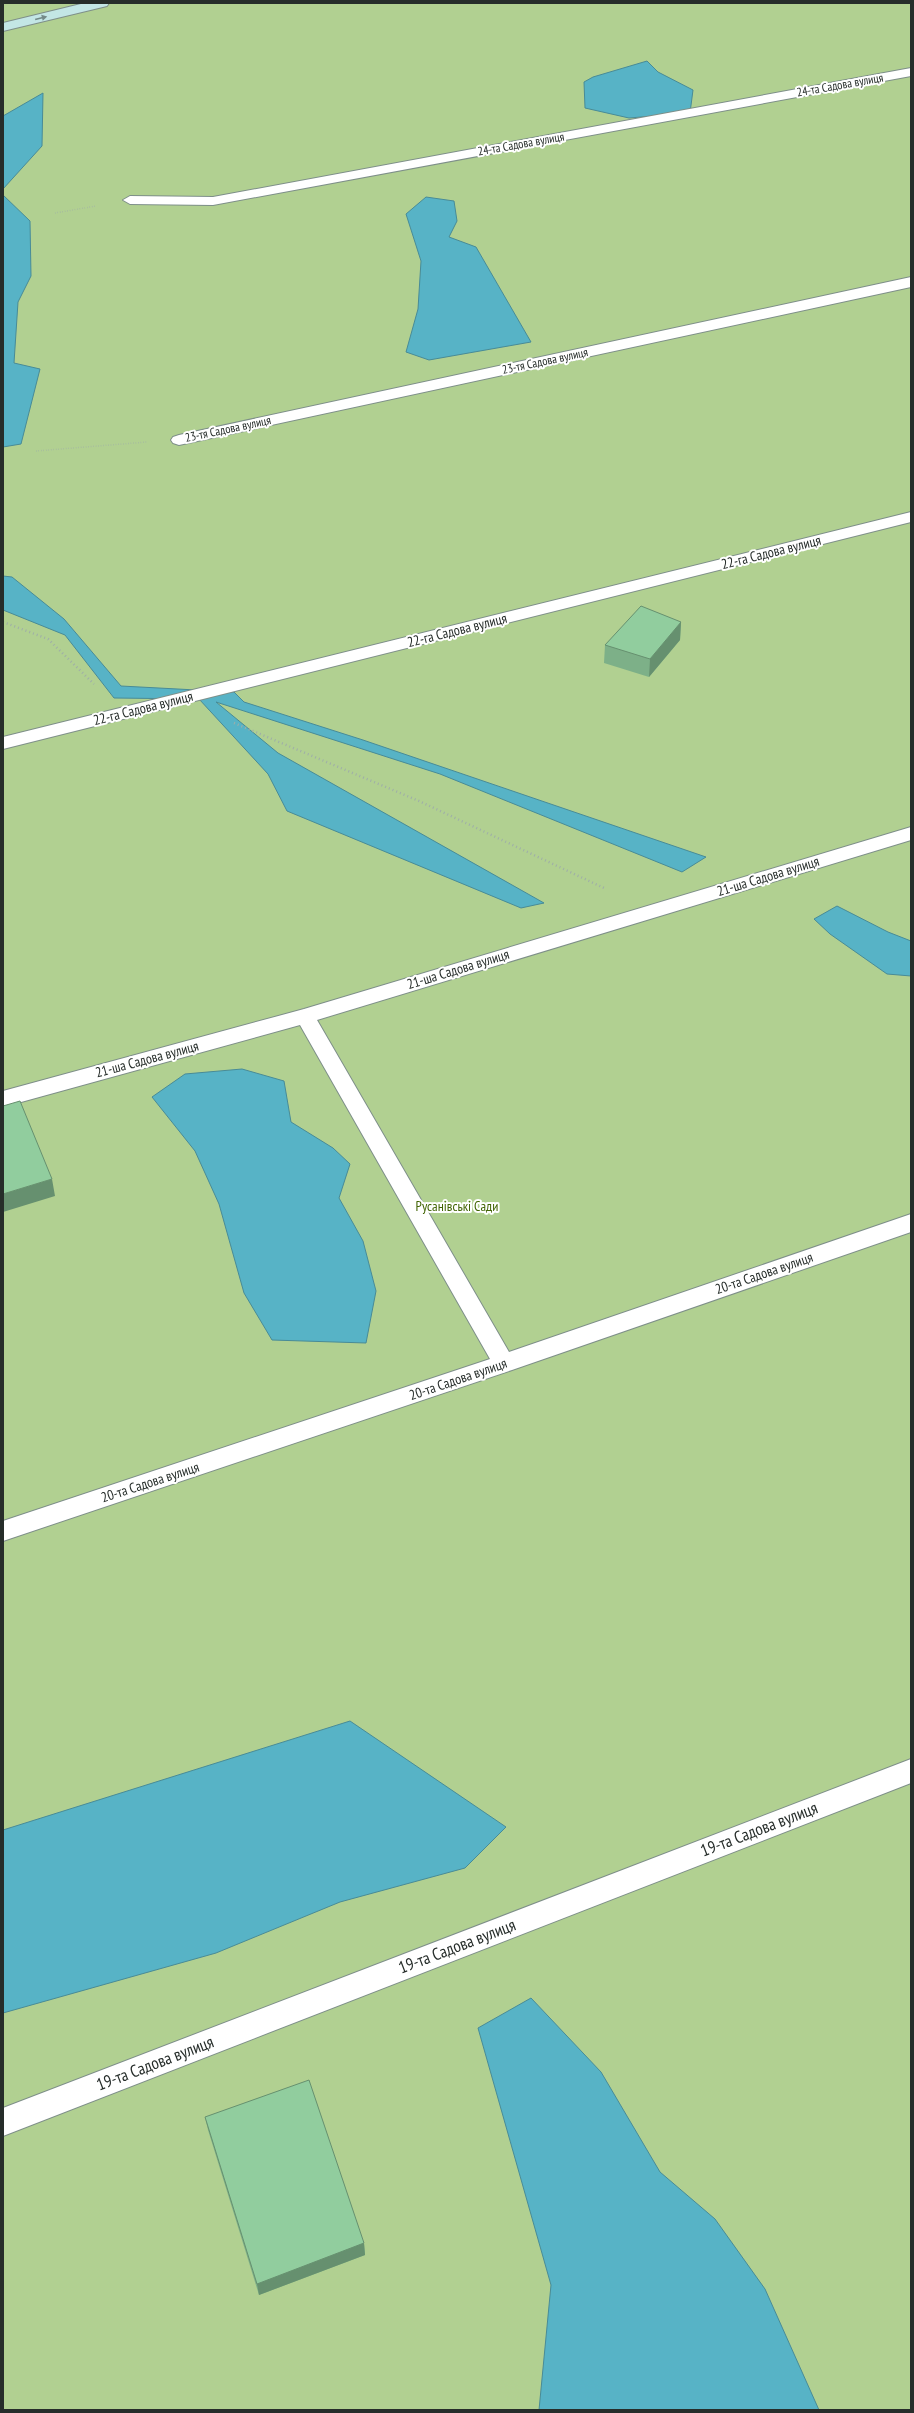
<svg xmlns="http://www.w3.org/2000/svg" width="914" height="2413" font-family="'PT Sans Narrow',sans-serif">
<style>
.green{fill:#b1d091}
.water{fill:#57b3c6;stroke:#488b97}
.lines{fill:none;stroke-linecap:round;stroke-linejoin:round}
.street-casing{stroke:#7e8f89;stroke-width:2}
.secondary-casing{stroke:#7e8f89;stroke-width:2}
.path-far1{stroke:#9faea8;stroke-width:1.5;stroke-dasharray:0.5 2;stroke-linecap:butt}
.path{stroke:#9faea8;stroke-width:2.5;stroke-dasharray:1 3;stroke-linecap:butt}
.street{fill:#fff;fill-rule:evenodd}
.secondary{fill:#c3e6e5;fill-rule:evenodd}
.wall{fill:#7db088}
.shaded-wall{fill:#66906f}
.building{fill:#91cd9e;stroke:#66906f}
.oneway{fill:#748a88}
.labels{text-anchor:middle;stroke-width:4;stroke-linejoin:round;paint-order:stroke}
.far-street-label{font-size:12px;fill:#262d2a;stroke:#fff}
.street-label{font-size:14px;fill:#262d2a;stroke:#fff}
.park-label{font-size:14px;fill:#416403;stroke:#fff}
.near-street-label{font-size:17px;fill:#262d2a;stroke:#fff}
</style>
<rect width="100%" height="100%" fill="#e4f7f0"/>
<path class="green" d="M3,3H911V2410H3Z"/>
<path class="water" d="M647,61L658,72L693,90L690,113L629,118L585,108L584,82L593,77Z
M43,93L42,146L3,189V116Z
M3,195L30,221L31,276L18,302L14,363L40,369L21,444L3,447Z
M426,197L454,201L457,221L449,237L476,247L531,342L429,360L406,352L418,309L421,261L406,214Z
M3,576L12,577L64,619L121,686L234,692L244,702L363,740L706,857L682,872L440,774L216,702L278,753L544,903L521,908L287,811L268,774L199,699L114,698L65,635L3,610Z
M837,906L888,932L911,941V976L887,974L830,934L814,919Z
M242,1069L284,1081L291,1122L333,1148L350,1164L339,1198L363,1241L376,1291L366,1343L272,1340L244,1293L219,1204L195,1151L152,1097L185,1074Z
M350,1721L506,1827L465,1868L340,1902L216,1953L3,2013V1830Z
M531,1998L601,2072L660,2172L715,2219L765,2289L819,2410H539L551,2285L478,2028Z"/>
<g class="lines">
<g class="street-casing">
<path id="street" d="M911,68V76L213,205L130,204L123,200L130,196L213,197Z
M911,277V287L179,445L173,443L171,440L173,437L179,435Z
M911,512V522L3,749V737Z
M911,827V840L317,1020L509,1352L911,1214V1232L512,1370L3,1541V1521L490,1359L300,1025L3,1107V1091L304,1009Z
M911,1759V1783L3,2136V2108Z"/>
</g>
<g class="secondary-casing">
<path id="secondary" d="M85,3H109L107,6L3,31V23Z"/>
</g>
<path class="path-far1" d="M55,213L96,206
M36,451L147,442"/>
<path class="path" d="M3,622L48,639L94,684
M234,723L419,801L604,888"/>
<use href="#street" class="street"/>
<use href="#secondary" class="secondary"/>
</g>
<path class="wall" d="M681,622L680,640L649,677L604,663L605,645Z
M205,2117L364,2243L365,2255L259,2295L208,2130Z"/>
<path class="shaded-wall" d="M681,622L680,640L649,677L650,659Z
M52,1179L55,1196L3,1212V1194Z
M364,2243L365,2255L259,2295L257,2284Z"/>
<path class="building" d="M641,606L681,622L650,659L605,645Z
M20,1101L52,1179L3,1194V1106Z
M309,2080L364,2243L257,2284L205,2117Z"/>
<defs><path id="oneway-solid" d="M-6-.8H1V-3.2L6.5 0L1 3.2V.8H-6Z"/></defs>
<use class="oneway" href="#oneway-solid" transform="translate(41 18) rotate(-14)"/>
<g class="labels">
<g class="far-street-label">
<text transform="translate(840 85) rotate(-10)" y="4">24-та Садова вулиця</text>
<text transform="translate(521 144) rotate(-10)" y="4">24-та Садова вулиця</text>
<text transform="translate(545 361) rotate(-12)" y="4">23-тя Садова вулиця</text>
<text transform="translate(228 429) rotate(-12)" y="4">23-тя Садова вулиця</text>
</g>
<g class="street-label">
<text transform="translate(771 552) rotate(-14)" y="5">22-га Садова вулиця</text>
<text transform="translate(457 630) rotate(-14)" y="5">22-га Садова вулиця</text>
<text transform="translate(143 708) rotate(-14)" y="5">22-га Садова вулиця</text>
<text transform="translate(768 876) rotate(-17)" y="5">21-ша Садова вулиця</text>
<text transform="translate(458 969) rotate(-17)" y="5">21-ша Садова вулиця</text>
<text transform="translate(147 1059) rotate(-15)" y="5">21-ша Садова вулиця</text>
<text transform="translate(764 1273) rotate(-19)" y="5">20-та Садова вулиця</text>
<text transform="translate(458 1379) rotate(-19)" y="5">20-та Садова вулиця</text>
<text transform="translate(150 1482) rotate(-18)" y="5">20-та Садова вулиця</text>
</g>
<g class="park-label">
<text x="457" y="1211">Русанівські Сади</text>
</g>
<g class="near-street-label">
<text transform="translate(759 1829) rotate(-21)" y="6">19-та Садова вулиця</text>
<text transform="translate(457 1946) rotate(-21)" y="6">19-та Садова вулиця</text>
<text transform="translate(155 2063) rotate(-21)" y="6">19-та Садова вулиця</text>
</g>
</g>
<rect width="914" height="2413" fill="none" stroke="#262d2a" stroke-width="8"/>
</svg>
